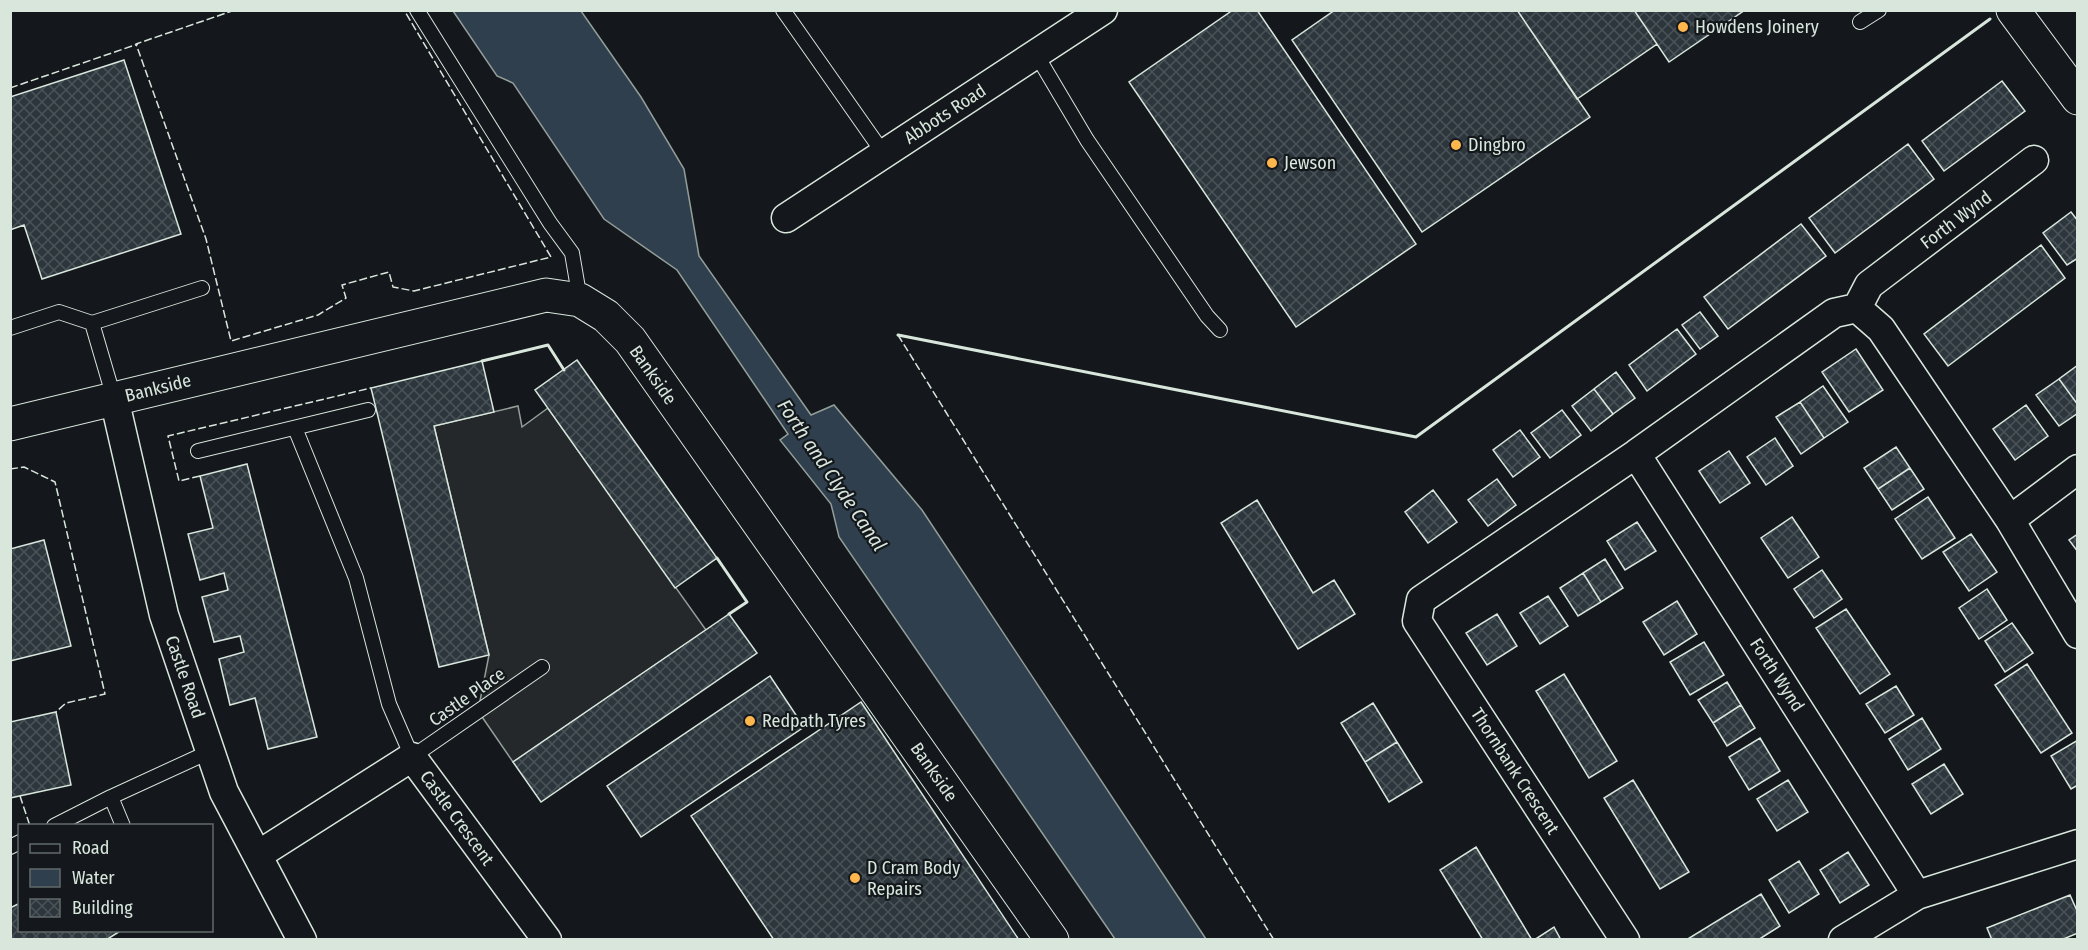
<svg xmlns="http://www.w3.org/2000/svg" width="2088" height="950" font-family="'Fira Sans Condensed',sans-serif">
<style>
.parking{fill:#24282b;stroke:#939e99;stroke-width:1.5}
.water{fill:#2f3f4d;stroke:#939e99;stroke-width:1.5}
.building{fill:url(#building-cross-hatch);stroke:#d8e6dc;stroke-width:1.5}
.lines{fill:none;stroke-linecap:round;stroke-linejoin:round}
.service-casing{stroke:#d8e6dc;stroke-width:16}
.minor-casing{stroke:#d8e6dc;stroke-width:31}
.tertiary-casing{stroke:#d8e6dc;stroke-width:35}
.service{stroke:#14181c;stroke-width:14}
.minor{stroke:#14181c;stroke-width:28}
.tertiary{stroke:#14181c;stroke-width:33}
.fence{stroke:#d8e6dc;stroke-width:1.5;stroke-dasharray:8 3;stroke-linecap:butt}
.wall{stroke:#d8e6dc;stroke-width:3}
.poi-dot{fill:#ffb74d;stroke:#14181c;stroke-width:2}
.labels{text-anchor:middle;stroke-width:4.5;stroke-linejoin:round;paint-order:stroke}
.poi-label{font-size:18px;fill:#d8e6dc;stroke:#14181c;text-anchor:start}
.street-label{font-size:18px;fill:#d8e6dc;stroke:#14181c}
.water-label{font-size:20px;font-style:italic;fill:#d8e6dc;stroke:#14181c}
</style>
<defs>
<pattern id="building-cross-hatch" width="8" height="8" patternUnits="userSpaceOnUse" patternTransform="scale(1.5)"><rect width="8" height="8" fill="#2c363c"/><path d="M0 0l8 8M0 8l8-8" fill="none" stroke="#4a5358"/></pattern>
</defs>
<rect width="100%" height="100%" fill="#14181c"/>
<path class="parking" d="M518,406L522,427L548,408L706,630L513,762L478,711L489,655L434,426Z"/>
<path class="water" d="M453,11H581L641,97L684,169L699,256L811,415L834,405L922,510L1206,939H1115L839,537L831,504L780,440L788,434L677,270L604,219L513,83L497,76Z"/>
<path class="building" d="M1233,10H1257L1416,244L1296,327L1129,82Z
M1335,10H1517L1590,117L1422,232L1292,40Z
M1517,10H1634L1657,44L1577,99Z
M1634,10H1745L1669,62Z
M124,60L181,234L42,279L24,225L10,230V97Z
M2002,81L2025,111L1944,171L1922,141Z
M1908,144L1934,179L1835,253L1809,218Z
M2071,212L2078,221V258L2067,265L2043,233Z
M1801,224L1826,256L1728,329L1704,297Z
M2041,245L2065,278L1948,366L1924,334Z
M1700,312L1718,336L1700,349L1682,325Z
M1677,329L1696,354L1647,391L1629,365Z
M1856,349L1883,390L1849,412L1822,372Z
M577,360L717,558L675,588L535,390Z
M482,361L494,412L434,426L489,655L439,667L371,388Z
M2078,365V405L2059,379Z
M1616,372L1635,398L1613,414L1594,389Z
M2059,379L2078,405V413L2059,426L2036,395Z
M1823,386L1848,422L1824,438L1800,402Z
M1594,389L1613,414L1591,431L1572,406Z
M1800,402L1824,438L1801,454L1776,417Z
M2026,405L2048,436L2015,460L1993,429Z
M1562,410L1581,435L1550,458L1531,433Z
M1520,430L1540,457L1513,477L1493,450Z
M1775,438L1793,466L1766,485L1747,457Z
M1896,447L1910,468L1878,489L1864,468Z
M1729,451L1750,483L1720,503L1699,471Z
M247,464L317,737L268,749L255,698L230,705L219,659L244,652L240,636L214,642L202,597L228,590L224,573L200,580L188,534L213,528L200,476Z
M1910,468L1924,489L1892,510L1878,489Z
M1497,479L1516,505L1488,526L1468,500Z
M1433,490L1457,522L1428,543L1405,512Z
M1928,497L1955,538L1922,559L1895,519Z
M1257,500L1313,593L1334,580L1355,614L1298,649L1221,523Z
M1792,517L1819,557L1788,578L1761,538Z
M1637,522L1656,551L1625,570L1607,541Z
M1971,534L1997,572L1969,591L1943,552Z
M2078,534V552L2069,540Z
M44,540L71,646L10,661V549Z
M1605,559L1623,588L1601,602L1583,573Z
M1822,570L1842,599L1814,618L1794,589Z
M1583,573L1601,602L1578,616L1560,588Z
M1987,589L2007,620L1979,639L1959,608Z
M1548,596L1568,626L1540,644L1520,613Z
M1677,601L1697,634L1664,655L1643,622Z
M1846,609L1890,674L1860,694L1816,628Z
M729,614L757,653L541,802L513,762Z
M1497,614L1517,646L1487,665L1466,633Z
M2012,623L2033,653L2005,672L1985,641Z
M1704,642L1724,675L1690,695L1670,662Z
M2027,664L2072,733L2041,753L1995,685Z
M1564,674L1617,761L1589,778L1536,691Z
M770,676L804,727L641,837L607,786Z
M1727,682L1741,705L1713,723L1698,700Z
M1896,686L1914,715L1885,733L1866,704Z
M861,702L1019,940H774L691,816Z
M1373,703L1397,742L1365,762L1341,723Z
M1741,705L1755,728L1727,746L1713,723Z
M56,712L71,785L10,798V722Z
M1922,718L1941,749L1908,770L1889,739Z
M1760,738L1780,771L1749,790L1729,757Z
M2078,740V785L2071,789L2051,756Z
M1397,742L1422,782L1389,802L1365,762Z
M1944,764L1963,794L1931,814L1912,784Z
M1633,780L1689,872L1660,889L1604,798Z
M1788,780L1808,812L1777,831L1757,799Z
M1476,847L1532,940H1483L1440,870Z
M1848,852L1869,885L1840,903L1820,870Z
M1799,861L1819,894L1789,913L1769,880Z
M1761,894L1780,926L1758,940H1686Z
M2070,895L2078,913V933L2061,940H1992L1987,928Z
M20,903V930H122L106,940H10V908Z
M1554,927L1561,940H1534Z"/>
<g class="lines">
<g class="service-casing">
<path id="service" d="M417,10L550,223L572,253L580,300
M783,10L884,154
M1860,22L1879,10
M1036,54L1087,140L1207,316L1220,330
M92,323L114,398
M10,328L59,312L92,323L202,288
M295,428L356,578L389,704L412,757L542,667
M198,451L368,410
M54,826L111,797
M123,826L111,797L211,751
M10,847L20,842"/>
</g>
<g class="minor-casing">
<path id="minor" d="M786,218L1103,10
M1857,308L1869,285L2034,160
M114,398L164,615L224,792L302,940
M1636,454L1917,895
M2078,469L2010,520L2078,634
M258,855L412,757L547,940
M1625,940L1417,621L1421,600L1636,454L1834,313L1857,308L1881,329L2010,520
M1843,940L1917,895L2078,844"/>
</g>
<g class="tertiary-casing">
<path id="tertiary" d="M2013,10L2078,98
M10,424L546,295L580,300L606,316L630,340L1052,940"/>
</g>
<use href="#service" class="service"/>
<use href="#minor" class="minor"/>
<use href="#tertiary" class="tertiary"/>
<path class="fence" d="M235,10L136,44L206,239L231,341L318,315L346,298L342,285L389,272L393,287L414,291L551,257L404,10
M10,88L138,44
M898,335L1274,940
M10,469L24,467L55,482L105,694L66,703L56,712
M200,476L179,481L168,436L371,388
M20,796L30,826"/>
<path class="wall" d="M898,335L1416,437L1990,19
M482,361L548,345L564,370
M717,558L747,602L729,614"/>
</g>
<g class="poi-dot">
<circle cx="1683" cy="27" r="6"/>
<circle cx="1456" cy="145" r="6"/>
<circle cx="1272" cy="163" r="6"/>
<circle cx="750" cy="721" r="6"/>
<circle cx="855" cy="878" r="6"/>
</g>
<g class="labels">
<g class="poi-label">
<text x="1695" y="33">Howdens Joinery</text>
<text x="1468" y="151">Dingbro</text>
<text x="1284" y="169">Jewson</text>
<text x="762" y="727">Redpath Tyres</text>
<text x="867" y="874">D Cram Body<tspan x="867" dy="21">Repairs</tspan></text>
</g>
<g class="street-label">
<text transform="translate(945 114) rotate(-33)" y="6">Abbots Road</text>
<text transform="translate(1956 220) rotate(-37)" y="6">Forth Wynd</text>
<text transform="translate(653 375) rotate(55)" y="6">Bankside</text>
<text transform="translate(158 388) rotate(-14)" y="6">Bankside</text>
<text transform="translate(1777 675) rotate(57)" y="6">Forth Wynd</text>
<text transform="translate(185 677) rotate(71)" y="6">Castle Road</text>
<text transform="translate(467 697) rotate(-35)" y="6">Castle Place</text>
<text transform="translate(1515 771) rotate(57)" y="6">Thornbank Crescent</text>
<text transform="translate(934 772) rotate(55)" y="6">Bankside</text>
<text transform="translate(457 818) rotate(54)" y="6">Castle Crescent</text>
</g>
<g class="water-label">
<text transform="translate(832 475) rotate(56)" y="7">Forth and Clyde Canal</text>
</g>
</g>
<rect width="2088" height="950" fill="none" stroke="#d8e6dc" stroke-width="24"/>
<rect x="18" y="824" width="195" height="108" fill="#14181c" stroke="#626a69" stroke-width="1.5"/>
<rect x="30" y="844" width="30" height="9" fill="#14181c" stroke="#626a69" stroke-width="1.5"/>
<text x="72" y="854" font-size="18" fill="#d8e6dc">Road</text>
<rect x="30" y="869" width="30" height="18" fill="#2f3f4d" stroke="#626a69" stroke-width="1.5"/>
<text x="72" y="884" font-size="18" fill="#d8e6dc">Water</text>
<rect x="30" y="899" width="30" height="18" fill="url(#building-cross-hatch)" stroke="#626a69" stroke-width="1.5"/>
<text x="72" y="914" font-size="18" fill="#d8e6dc">Building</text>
</svg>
